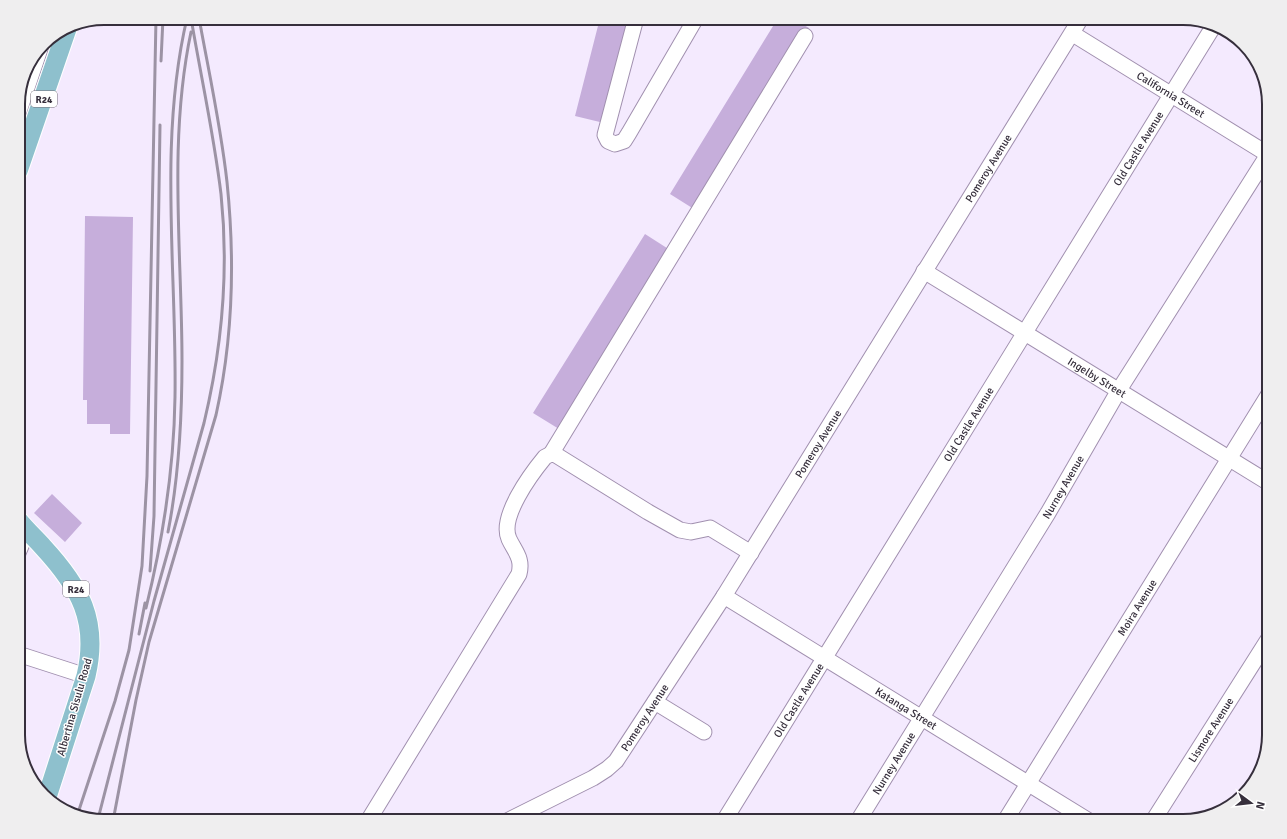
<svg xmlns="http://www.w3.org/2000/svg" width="1287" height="839" font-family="Signika,sans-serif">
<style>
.building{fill:#c6aedb}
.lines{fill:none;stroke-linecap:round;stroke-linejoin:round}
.minor-casing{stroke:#a190af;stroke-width:17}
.major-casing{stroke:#fff;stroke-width:21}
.minor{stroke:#fff;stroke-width:15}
.major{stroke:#8ec0cd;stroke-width:19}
.rail{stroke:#9c93a4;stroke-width:3}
.labels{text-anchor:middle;stroke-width:3;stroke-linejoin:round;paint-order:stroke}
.shield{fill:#fff;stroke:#726d76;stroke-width:1}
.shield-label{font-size:10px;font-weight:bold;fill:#362f3c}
.street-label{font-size:11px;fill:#362f3c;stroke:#fff}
.rim{fill:none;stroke:#362f3c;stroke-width:2}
</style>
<rect width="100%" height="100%" fill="#f4eafe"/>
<path class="building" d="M600,18H630L604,123L575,116Z
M778,18H792L809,28L697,211L670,194Z
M85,216L133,217L130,434H110V424H87V400H83Z
M645,234L670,250L559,429L533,413Z
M52,494L82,523L65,542L34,513Z"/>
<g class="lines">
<g class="minor-casing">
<g id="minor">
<path d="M636,18L605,135L608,141L615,144L624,141L629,133L696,18"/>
<path id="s1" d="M1073,34L1269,155"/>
<path d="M18,114L41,46"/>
<path id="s2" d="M924,271L1269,483"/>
<path d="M551,454L805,36"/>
<path d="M18,553L27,532"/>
<path id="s3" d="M724,596L1089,821"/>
<path d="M18,654L86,676"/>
<path d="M655,702L704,732"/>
<path d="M368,821L519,574C523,558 515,552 509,539C499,517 531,474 545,457L551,454L556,455L648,512L680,530L691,532L710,528L751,553"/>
<path id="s4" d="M507,821L593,778L607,769L616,761L724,596L1081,18"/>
<path id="s5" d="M724,821L1213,27"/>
<path id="s6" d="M858,821L1048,513L1119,390L1269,153"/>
<path id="s7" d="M1005,821L1269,394"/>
<path id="s8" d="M1153,821L1269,638"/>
</g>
</g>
<g class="major-casing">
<path id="major" d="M18,171L68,26
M18,520C26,530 35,538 43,547C80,587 99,621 86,676L47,797"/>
</g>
<use href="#minor" class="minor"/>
<use href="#major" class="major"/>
<path class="rail" d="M161,61L163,18
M168,532C179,476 182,419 182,361C182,252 168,141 191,32
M150,571L154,516L160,125
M146,608C163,539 174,468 175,397C177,271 158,142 187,18
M139,634L145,603
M78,813L115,701L129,650L142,566L147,476L156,18
M98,819L154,601L204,423C222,348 229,271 221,194C214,135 201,77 191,18
M113,821L136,700L149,642L216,415C233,339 235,260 227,182C221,127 209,73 199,18"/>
</g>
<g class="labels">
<g class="shield">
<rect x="31" y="91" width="26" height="16" rx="3"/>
<rect x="63" y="581" width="26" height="16" rx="3"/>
</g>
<g class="shield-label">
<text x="44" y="103">R24</text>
<text x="76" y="593">R24</text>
</g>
<g class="street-label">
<text dy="4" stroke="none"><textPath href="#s1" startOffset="115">California Street</textPath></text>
<text dy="4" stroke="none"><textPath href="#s5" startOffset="790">Old Castle Avenue</textPath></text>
<text dy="4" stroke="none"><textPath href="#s4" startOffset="825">Pomeroy Avenue</textPath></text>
<text dy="4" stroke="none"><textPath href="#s2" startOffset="203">Ingelby Street</textPath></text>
<text dy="4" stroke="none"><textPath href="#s5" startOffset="466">Old Castle Avenue</textPath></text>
<text dy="4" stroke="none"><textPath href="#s4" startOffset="501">Pomeroy Avenue</textPath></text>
<text dy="4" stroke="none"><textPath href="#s6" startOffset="392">Nurney Avenue</textPath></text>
<text dy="4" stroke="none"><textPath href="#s7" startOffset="251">Moira Avenue</textPath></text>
<text dy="4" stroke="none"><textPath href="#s5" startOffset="142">Old Castle Avenue</textPath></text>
<text transform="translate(74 707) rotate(-74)" y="4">Albertina Sisulu Road</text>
<text dy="4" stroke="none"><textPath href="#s3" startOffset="214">Katanga Street</textPath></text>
<text dy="4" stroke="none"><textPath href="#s4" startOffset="177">Pomeroy Avenue</textPath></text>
<text dy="4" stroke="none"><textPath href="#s8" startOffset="108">Lismore Avenue</textPath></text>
<text dy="4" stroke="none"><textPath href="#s6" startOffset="68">Nurney Avenue</textPath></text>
</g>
</g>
<path d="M0 0H1287V839H0ZM104 25H1183A79 79 0 0 1 1262 104V735A79 79 0 0 1 1183 814H104A79 79 0 0 1 25 735V104A79 79 0 0 1 104 25Z" fill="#efeeef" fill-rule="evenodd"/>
<path class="rim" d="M104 25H1183A79 79 0 0 1 1262 104V735A79 79 0 0 1 1183 814H104A79 79 0 0 1 25 735V104A79 79 0 0 1 104 25Z"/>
<g transform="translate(1251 803) rotate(105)" stroke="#ffffff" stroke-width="3" paint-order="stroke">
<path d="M0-3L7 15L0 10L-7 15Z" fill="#362f3c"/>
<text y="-6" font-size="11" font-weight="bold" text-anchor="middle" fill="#362f3c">N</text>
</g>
</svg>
